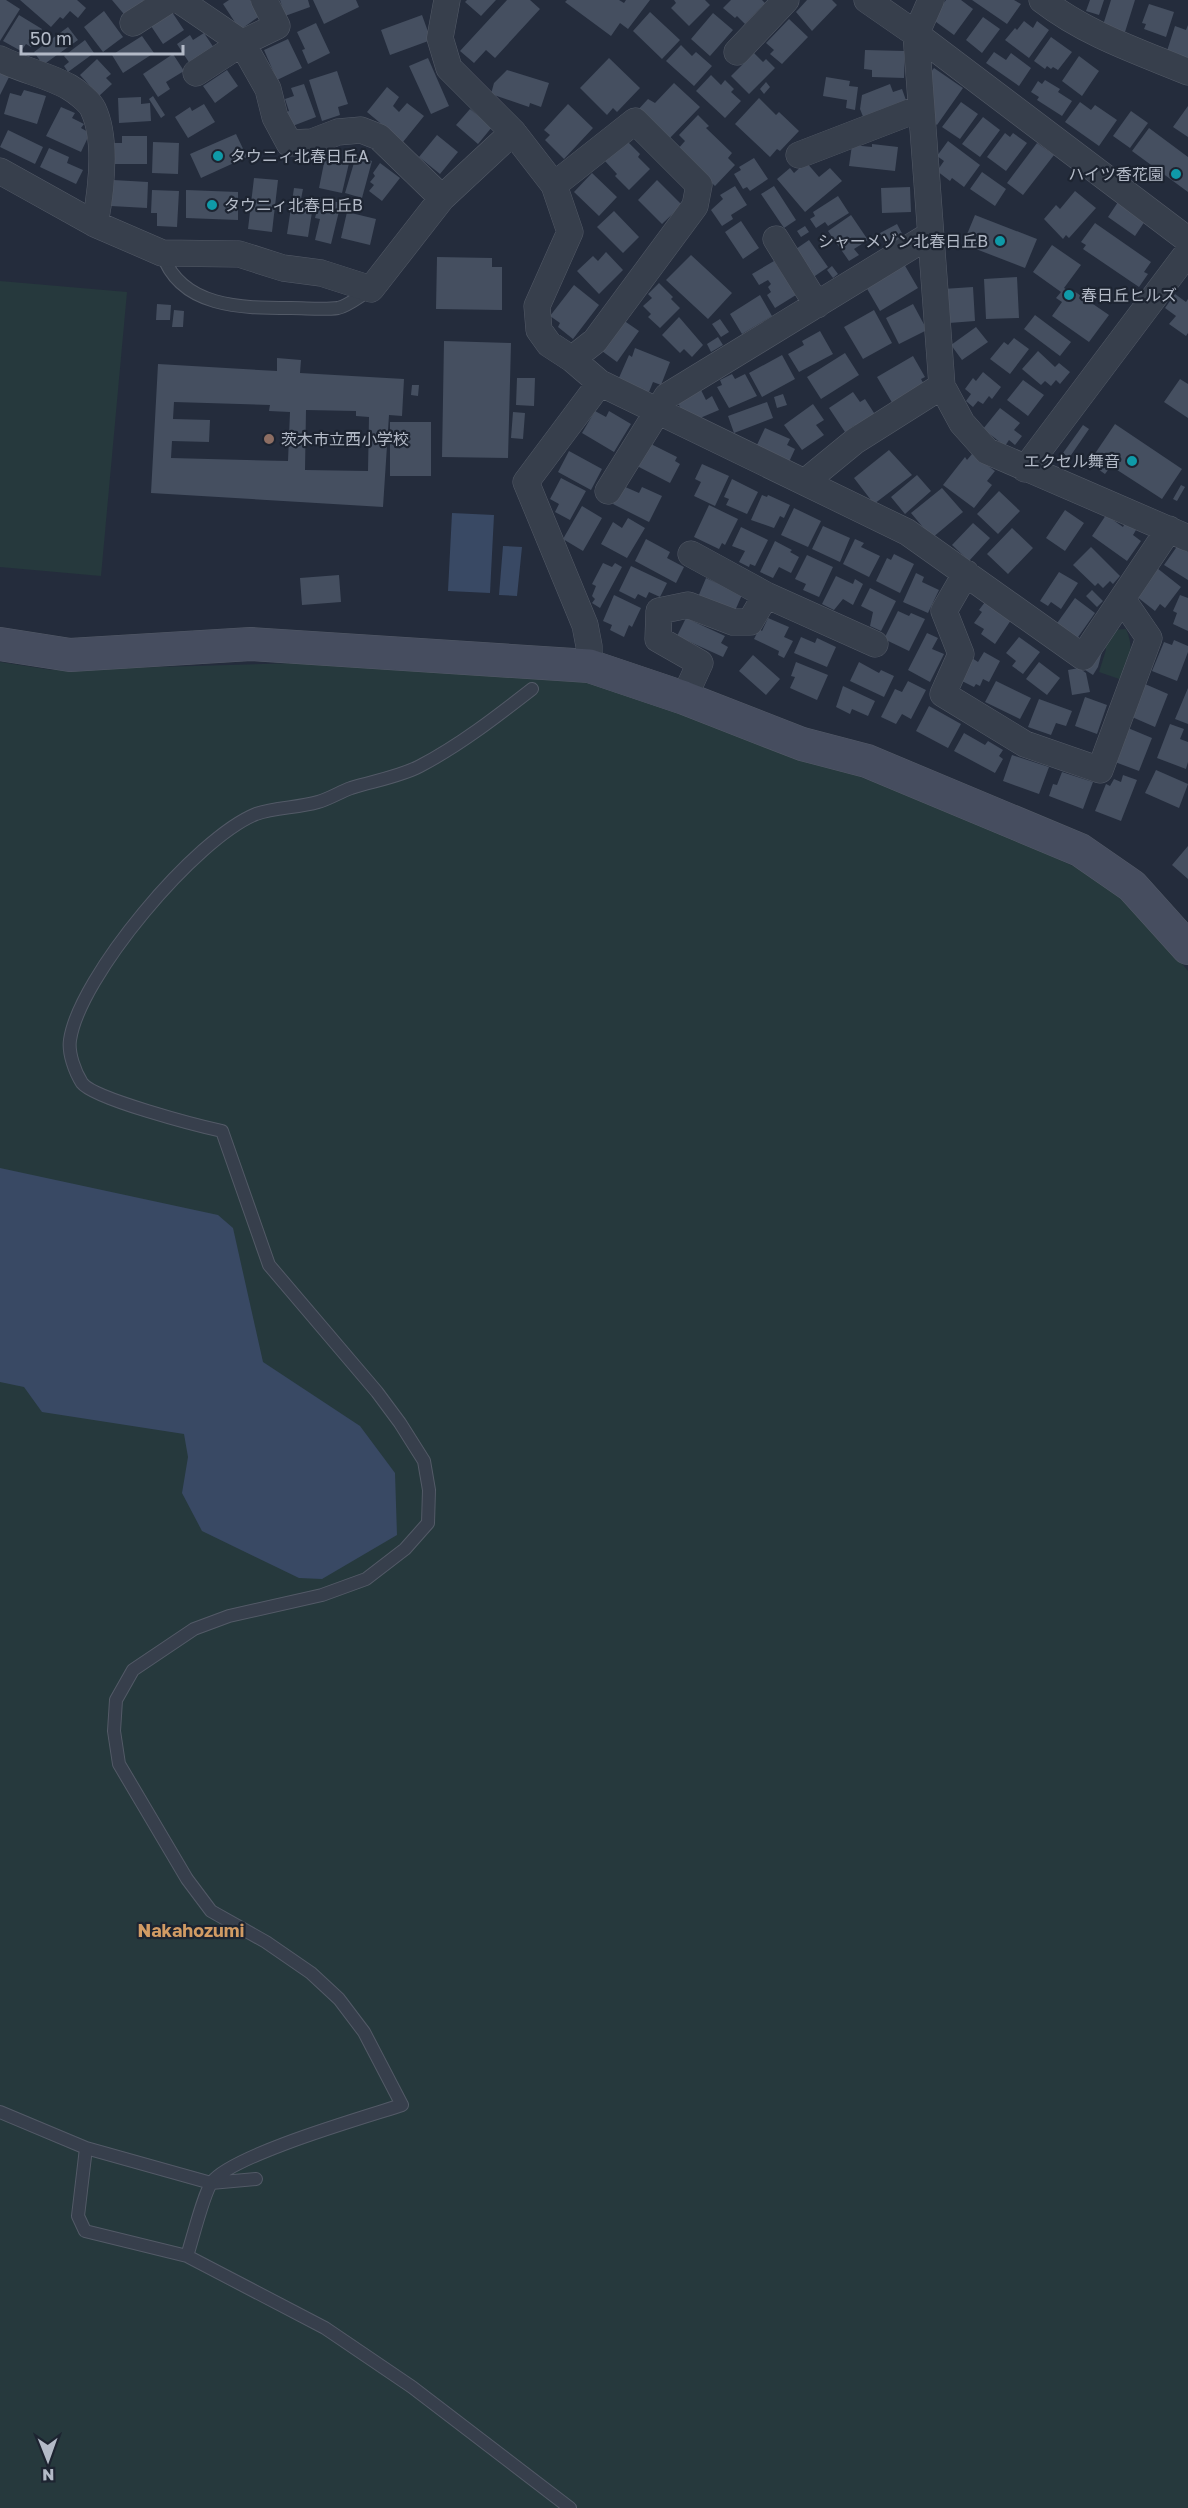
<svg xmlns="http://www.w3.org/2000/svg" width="1188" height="2508" font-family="'Golos Text','Noto Sans JP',sans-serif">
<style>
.green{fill:#26393d}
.water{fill:#394964}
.building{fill:#454f60;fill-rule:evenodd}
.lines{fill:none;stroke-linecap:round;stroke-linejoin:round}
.lane-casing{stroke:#535a67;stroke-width:14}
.street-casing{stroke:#535a67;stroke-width:27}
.secondary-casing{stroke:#535a67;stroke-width:34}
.lane{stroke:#373f4c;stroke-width:12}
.street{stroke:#373f4c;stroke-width:26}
.secondary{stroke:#464d5f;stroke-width:33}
.culture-dot{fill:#0f9aa8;stroke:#1d2431;stroke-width:2}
.education-dot{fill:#8d6e63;stroke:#1d2431;stroke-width:2}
.labels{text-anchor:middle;stroke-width:4.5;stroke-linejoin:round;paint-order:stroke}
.poi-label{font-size:16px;fill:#b3bac7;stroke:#1d2431;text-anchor:start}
.neighbourhood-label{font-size:18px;font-weight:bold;fill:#d19b64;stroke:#1d2431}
</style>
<rect width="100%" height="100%" fill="#242c3c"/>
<path class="green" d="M0,281L127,292L101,576L0,567Z
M1126,629C1135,649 1129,661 1122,680L1099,672L1106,650L1104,642L1111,630Z
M0,662L52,670L299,663L586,680L834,767L980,822L1094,876L1142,914L1188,971V2508H0Z"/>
<path class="water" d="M452,513L494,515L490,593L448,591Z
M503,546L522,547L517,596L499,595Z
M0,1168L218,1215L233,1228L263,1362L360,1426L395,1473L397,1535L322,1579L299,1578L202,1531L182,1493L188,1457L184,1434L42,1412L24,1387L0,1382Z"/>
<path class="building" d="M0,0H6L20,9L0,41Z
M20,0H77L86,8L78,18L70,11L63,19L60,17L51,27Z
M112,0H143L147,4L128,19Z
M229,0H250L261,15L240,30L223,4Z
M280,0H308L310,7L285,16Z
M313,0H356L359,7L324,24Z
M467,0H496L481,16L465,2Z
M507,0H530L540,9L495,58L486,50L474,63L460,51Z
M567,0H619L624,3L626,0H650L628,29L620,23L611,36L565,2Z
M674,0H705L710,5L689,26L671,8L676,3Z
M731,0H762L765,3L745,24L737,16L735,18L723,8Z
M807,0H832L837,5L812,31L796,12Z
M946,0H961L973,9L954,35L932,19Z
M972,0H1014L1021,4L1007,24Z
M1090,0H1104L1099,15L1086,11Z
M1111,0H1135L1125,32L1103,25Z
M1149,4L1174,12L1166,37L1144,29L1146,24L1142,23Z
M104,11L123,37L103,52L84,27Z
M172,12L184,30L163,44L151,26Z
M650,12L680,40L662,59L633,31Z
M713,13L733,30L710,56L691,39Z
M19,15L42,29L31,47L26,44L21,51L3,41Z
M422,15L431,40L390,55L381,30Z
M983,17L1000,29L982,53L966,40Z
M789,19L808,37L782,64L770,54L774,50L766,43Z
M1024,21L1033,28L1037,21L1049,30L1029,58L1005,40L1015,28L1017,30Z
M316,23L330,53L308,64L302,50L305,49L297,32Z
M1188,25V58L1167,51L1175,26L1186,30Z
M68,27L78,40L43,65L34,52Z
M204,33L214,48L190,64L177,44L190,35L193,40Z
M142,36L154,53L123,73L112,55Z
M1051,37L1072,52L1058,70L1053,67L1051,69L1047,66L1045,69L1034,61Z
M288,39L302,68L277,80L264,50Z
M85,40L94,53L68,72L64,66L69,62L64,56Z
M681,45L692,56L696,52L712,66L694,86L666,61Z
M865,50L905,51L904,78L872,77V70L864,69Z
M994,52L1006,60L1011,53L1031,68L1019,86L986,63Z
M754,53L763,62L766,59L775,68L749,94L731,76Z
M173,54L184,71L166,82L170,89L158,97L143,74Z
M1079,56L1099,71L1082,96L1062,81Z
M428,58L449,106L431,114L409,66Z
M609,58L640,88L617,112L613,108L607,115L580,88Z
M97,59L111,74L106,78L112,84L99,96L80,75Z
M934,68L963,88L937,125L930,119L927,77Z
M227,70L238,86L215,103L203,86Z
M507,70L549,83L541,107L530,103L529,107L491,94L494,83Z
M337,71L348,104L338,107L340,115L322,121L309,80Z
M0,73L9,77L0,95Z
M711,75L721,85L725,80L734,89L731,92L741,101L725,118L696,91Z
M826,77L850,81L849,86L858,87L855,110L846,108L847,100L823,96Z
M1045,80L1060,89L1058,92L1072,101L1062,116L1037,100L1039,97L1031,92L1038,81L1042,84Z
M766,82L770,87L764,94L760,89Z
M674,83L700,107L667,141L636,112L648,99L655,103Z
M304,84L316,117L290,127L284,113L289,111L285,99L294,96L291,88Z
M890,84L893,92L902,89L907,103L864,119L860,109L862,95Z
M387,87L399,97L393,106L399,112L407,103L424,116L403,142L367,112Z
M24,90L46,96L37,124L4,114L10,93L21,96Z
M153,96L165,115L161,118L149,99Z
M141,97V104L150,103L151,121L119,123L118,98Z
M759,98L776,115L779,112L799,131L780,151L777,149L770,157L735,124Z
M961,102L978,114L960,139L942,127Z
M1080,102L1091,110L1095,105L1117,120L1099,146L1065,122Z
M204,104L215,122L188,138L175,117L190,107L192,111Z
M568,104L593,128L564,159L545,140L550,135L544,130Z
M1188,106V137L1173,127Z
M61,107L75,113L72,118L84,124L81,128L90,133L81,152L46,136Z
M470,109L492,127L478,144L456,125Z
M1131,111L1148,123L1130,148L1113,136Z
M698,115L709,126L706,128L732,153L728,158L735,165L715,186L677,150L685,141L679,135Z
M983,117L1000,130L980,157L962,144Z
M1149,128L1188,157V192L1132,151Z
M8,130L43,147L35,164L0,147Z
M1005,133L1010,137L1013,133L1027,143L1006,171L987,157Z
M236,134L247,157L201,178L190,154Z
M437,135L458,152L440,174L419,157Z
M122,136H147V164H113V143H122Z
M626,140L640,154L638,157L650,169L629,190L615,176L617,174L605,161Z
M948,141L980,165L964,187L952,178L950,181L937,171L944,161L937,156Z
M153,142L179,143L178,174L152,173Z
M1037,143L1054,155L1023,195L1007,183Z
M872,144L898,147L895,171L849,166L852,145L872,147Z
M49,148L69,157L67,163L83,170L76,184L40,167Z
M356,156L372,161L362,198L345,193Z
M325,158L349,163L342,193L319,188Z
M754,158L768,179L750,191L747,187L743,189L734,174L741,170L739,167Z
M806,162L819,177L830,168L842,181L805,212L777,179L790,168L794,173Z
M380,163L400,178L382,201L369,191L374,185L370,182L375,176L373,173Z
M982,172L1006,189L995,206L970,189Z
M592,173L617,197L599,216L574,192Z
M254,178L278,180L272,232L248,229Z
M113,180L148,182L147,208L111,206Z
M657,180L682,205L662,224L638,200Z
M735,186L747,205L731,215L733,219L722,226L711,210L723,199L720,195Z
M774,186L796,220L784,228L761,194Z
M910,187L911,212L882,213L881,188Z
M294,188L303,189L300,204L313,206L308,237L287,234Z
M152,190L179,191L177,227L157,226V213H151Z
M186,190L238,192V220L186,218Z
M1075,191L1096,208L1069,238L1066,235L1063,239L1044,219L1056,205L1060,209Z
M838,196L849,213L828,226L825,222L816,228L810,219L815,216L813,212Z
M320,198L341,203L331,244L315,240L320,219L315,218Z
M1118,202L1145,221L1135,236L1108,217Z
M614,211L639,237L623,253L597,227Z
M347,212L376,219L370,245L341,238Z
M851,215L868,240L854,249L859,255L849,261L828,231Z
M975,215L1037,239L1025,268L963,244Z
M741,221L759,248L743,259L725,232Z
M1095,223L1151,262L1144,272L1148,274L1139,287L1083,249L1086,245L1081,242Z
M897,224L905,239L889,249L880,233Z
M805,226L809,232L801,237L797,231Z
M809,240L828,267L812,278L793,251Z
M1052,245L1081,265L1064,288L1069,291L1071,289L1109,315L1089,342L1052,316L1062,302L1056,298L1061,292L1033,272Z
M606,252L623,270L599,294L577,271L593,256L598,261Z
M691,255L732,293L708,319L666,280Z
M437,257L492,258V267H502V310L436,309Z
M774,261L796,295L775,308L767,295L771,292L768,287L771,284L768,280L759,285L752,274Z
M904,264L918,288L880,311L866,287Z
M832,266L838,274L833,278L827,270Z
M1017,277L1019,318L986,319L984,279Z
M659,283L673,297L671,299L680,308L660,328L648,317L651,314L643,306L652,298L648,294Z
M574,285L599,305L573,339L558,327L560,323L550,316Z
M973,287L975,321L949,323L943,289Z
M1175,294L1186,302L1188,299V333L1186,336L1169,324L1176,316L1165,308Z
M760,295L772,316L742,334L730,314Z
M157,304L171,305L170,320H156Z
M913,304L927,330L899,344L886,318Z
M174,310L184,311L183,327H172Z
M874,310L892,343L863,359L844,327Z
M1035,315L1071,342L1060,356L1024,329Z
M679,317L703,345L692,357L684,349L680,353L662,335Z
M720,319L729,332L721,337L712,324Z
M623,320L639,331L617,362L602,351Z
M976,327L988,342L962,360L951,345Z
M820,331L833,354L799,372L788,354L804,345L802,341Z
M718,337L723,345L711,352L707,344Z
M1014,338L1029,349L1010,374L990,359L1004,342L1008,345Z
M444,341L511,343L508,458L442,457Z
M635,348L670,362L661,385L653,382L649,392L618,380L629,355L632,357Z
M1038,351L1055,367L1059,363L1070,372L1060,384L1056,380L1051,386L1045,381L1041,385L1022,369Z
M845,353L859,375L821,399L807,377Z
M782,355L795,379L762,397L749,373Z
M913,356L925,377L921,379L926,388L894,406L877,377Z
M277,358L301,360L300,373L404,379L402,416L389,415L383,507L151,493L158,364L277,371ZM174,402L270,405L269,411L290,412L288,461L171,458L172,441L209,442L210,420L173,419ZM306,410L356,411V416L369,417L368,471L305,470Z
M983,372L1001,387L992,399L989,396L983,404L978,401L973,407L966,401L971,394L965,389L973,378L976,381Z
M732,374L735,379L745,374L757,396L729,408L717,387L722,385L720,380Z
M517,378H535L534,406L516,405Z
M1180,379L1188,384V418L1164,402Z
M1023,380L1044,395L1028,416L1007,400Z
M412,385H419L418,396L411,395Z
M701,390L706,400L712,396L719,410L693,421L685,417L678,403Z
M853,392L860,402L865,399L876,416L857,428L855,425L845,432L829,408Z
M783,394L787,405L777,408L774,397Z
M767,402L773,418L734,433L728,416Z
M813,404L824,420L816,425L824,435L802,450L784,425Z
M1000,408L1020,423L1014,430L1022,436L1015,445L1009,440L1005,446L983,429Z
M595,411L606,417L609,411L631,424L614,452L582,433Z
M513,412L525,413L523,439L511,438Z
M390,422H431V476H390Z
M1115,424L1182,469L1162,499L1111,466L1105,474L1092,465L1097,457L1094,455Z
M1083,425L1089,429L1069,458L1063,453Z
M765,428L790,439L787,445L795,449L789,462L756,447Z
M649,443L677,457L675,461L680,464L670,483L637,466Z
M889,450L912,475L874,504L854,478Z
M569,451L602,469L591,490L558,472Z
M972,454L995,471L987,481L992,485L974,508L943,485L965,457L967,460Z
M702,464L729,476L715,506L694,496L701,482L695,479Z
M917,475L931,491L905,514L891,497Z
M561,478L586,491L570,520L555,512L559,504L550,499Z
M732,479L758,492L747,514L726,505L729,499L724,497Z
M1181,485L1185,487L1177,501L1173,499Z
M623,486L639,493L642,487L662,496L649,522L613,504Z
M942,488L963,512L932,538L911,513Z
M999,491L1020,511L998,534L977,514Z
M762,495L767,497L768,495L790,505L784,518L780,516L774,528L751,520Z
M709,505L738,519L725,545L722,543L719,549L694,537Z
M582,506L602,518L583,551L563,539Z
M794,508L821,521L808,547L781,535Z
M1065,510L1084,523L1065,551L1046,538Z
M1106,515L1123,527L1125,523L1136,530L1133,535L1141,541L1127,561L1092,536Z
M628,518L645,528L627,558L601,544L613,522L622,528Z
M973,523L990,538L969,561L952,545Z
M823,526L850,538L840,562L812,549Z
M741,527L768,540L755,566L750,564L749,567L739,562L745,551L732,546Z
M1012,528L1033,548L1008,574L987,554Z
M646,539L670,552L667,558L684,567L676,583L635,561Z
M855,539L864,543L861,547L880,556L869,577L843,564Z
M775,541L792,550L790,552L799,557L791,573L779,567L773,578L760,572Z
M1178,545L1188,552V580L1164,565Z
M1091,547L1120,576L1113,584L1110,581L1103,588L1098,583L1095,586L1073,565Z
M894,554L914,564L900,593L876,581L887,558L891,560Z
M807,555L833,567L819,597L803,590L806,584L795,579Z
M603,563L612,567L615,563L622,567L600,608L592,603L595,599L592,596L596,586L592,584Z
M631,566L667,583L660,597L649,592L646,598L638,594L635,599L619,591Z
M1157,568L1181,587L1165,608L1160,604L1155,611L1136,596Z
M1059,572L1078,583L1061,609L1051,602L1048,606L1040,601Z
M916,573L924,577L922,582L939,590L928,613L903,602Z
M339,575L341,602L302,605L300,578Z
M836,576L853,584L855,579L863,584L853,605L843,599L834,610L822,604Z
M706,578L742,595L734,613L698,597Z
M870,588L896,601L881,631L870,626L873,612L861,606Z
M1092,590L1103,601L1097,607L1086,596Z
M614,595L641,608L632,627L629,625L624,637L610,630L612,625L603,621Z
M1180,595L1188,598V631L1173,624L1177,613L1173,611Z
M1075,598L1095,613L1076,640L1055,626Z
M985,602L1011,620L995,644L981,634L984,629L974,623L982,612L979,610Z
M898,611L909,616L911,613L925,619L909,651L884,639Z
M686,618L725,636L721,643L728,647L723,657L677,636Z
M768,618L789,627L784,637L793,641L784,658L778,655L779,651L754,639L759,629L762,631Z
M927,633L938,638L932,649L944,654L930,682L908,670Z
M801,637L815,643L817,638L836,647L827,667L794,653Z
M1019,637L1040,652L1023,674L1012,666L1016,661L1006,653Z
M1174,640L1188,646V652L1177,681L1152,671L1164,642L1172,645Z
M984,652L1000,661L989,682L983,679L980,686L976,684L974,687L960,680L972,658L978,662Z
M1102,652L1098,667L1093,675L1082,668Z
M753,655L780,679L766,695L739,671Z
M796,662L828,675L817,700L790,688L795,677L791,676Z
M859,662L879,673L881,670L894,676L884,697L850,681Z
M1039,662L1060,678L1047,695L1026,679Z
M1079,668L1086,673L1090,692L1072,695L1068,670Z
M908,681L926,690L911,719L902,714L896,724L881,717L895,689L902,692Z
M996,681L1031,698L1020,719L985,702Z
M1145,684L1168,694L1155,727L1132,717Z
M843,686L875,701L868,716L852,709L850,714L836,707Z
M1188,688V724L1175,719Z
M1085,697L1107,705L1097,734L1075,726Z
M1039,699L1072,711L1066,726L1056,723L1051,735L1028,727Z
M929,706L961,724L948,748L916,731Z
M1170,724L1184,729L1180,739L1188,742V762L1186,769L1157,758Z
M1128,728L1152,738L1139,771L1115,762Z
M964,733L985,745L988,741L1003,750L999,756L1003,759L995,773L954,751Z
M1012,755L1049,767L1039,794L1003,781Z
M1156,770L1188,784L1179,808L1145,793Z
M1062,772L1093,782L1083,809L1049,796L1053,784L1057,785Z
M1123,775L1137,780L1121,821L1095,811L1106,784L1110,786L1114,779L1121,782Z
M1188,846V879L1172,865Z"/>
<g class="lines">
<g class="lane-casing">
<path id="lane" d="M162,253C180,308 242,308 291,308C306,308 323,310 338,308C348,306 361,295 370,290
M0,2112L86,2148L211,2183L256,2179
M86,2148L78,2216L85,2231L187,2256L325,2328L412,2387L570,2508
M187,2256C192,2241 204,2192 212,2182C232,2155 365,2117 402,2105L364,2032L339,1999L311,1973L266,1942L211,1911L187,1879L119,1764L114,1731L116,1700L133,1670L194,1629L229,1616L322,1595L366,1579L405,1549L428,1523L429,1490L424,1461L400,1423L377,1392L269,1265L222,1131C199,1126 94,1099 82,1083C75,1072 68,1053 70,1040C79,977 196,838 256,814C275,807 298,808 318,802C329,799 340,792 351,788C373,781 399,777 420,766C460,745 496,717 532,689"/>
</g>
<g class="street-casing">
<path id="street" d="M179,0L242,43L268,89L275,117L289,143L312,142L338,132L361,130L379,137L442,198
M447,0L440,38L449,68L513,132L554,185L570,232L537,306L539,330L549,344L572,359L600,383L526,482L585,625L589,646V666
M867,0L916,34L1188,240
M931,0L916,34L942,386L962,423L987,451L1188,538
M1042,0C1086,34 1137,51 1188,72
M133,23L169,0
M737,52L786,0
M0,59C22,70 50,76 69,87C76,91 90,102 93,109C108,140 101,191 95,224
M196,73L242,43L277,26L264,0
M799,155L921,108
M0,171L95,224L162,253L239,254L283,268L321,273L371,289L442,198L513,132
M554,185L635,121L699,185L695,206L595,341L572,359
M776,239L817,305
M600,383L907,532L1083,657L1169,529
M1025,469L1188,252
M805,482L855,441L942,386
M608,491L667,396L930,235
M691,554L766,595L875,644
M966,573L944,611L961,654L943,694L1025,744L1100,770L1149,638L1123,600
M684,698L700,663L658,639L659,611L688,605L733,622H750L766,595"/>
</g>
<g class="secondary-casing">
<path id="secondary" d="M0,644L70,655L251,644L589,666L684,698L802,744L867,761L1080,850L1132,886L1188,948"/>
</g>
<use href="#lane" class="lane"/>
<use href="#street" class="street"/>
<use href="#secondary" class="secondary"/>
</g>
<g class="culture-dot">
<circle cx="218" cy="156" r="6"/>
<circle cx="1176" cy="174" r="6"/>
<circle cx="212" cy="205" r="6"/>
<circle cx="1000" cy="241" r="6"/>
<circle cx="1069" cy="295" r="6"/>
<circle cx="1132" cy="461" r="6"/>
</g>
<circle class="education-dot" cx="269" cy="439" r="6"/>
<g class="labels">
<g class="poi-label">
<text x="230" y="162">タウニィ北春日丘A</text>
<text x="1164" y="180" text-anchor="end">ハイツ香花園</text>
<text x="224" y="211">タウニィ北春日丘B</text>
<text x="988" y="247" text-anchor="end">シャーメゾン北春日丘B</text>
<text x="1081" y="301">春日丘ヒルズ</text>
<text x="281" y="445">茨木市立西小学校</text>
<text x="1120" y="467" text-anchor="end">エクセル舞音</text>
</g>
<g class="neighbourhood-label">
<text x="191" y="1937">Nakahozumi</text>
</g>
</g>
<g transform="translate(48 2460) rotate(179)" stroke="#1d2431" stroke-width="4.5" paint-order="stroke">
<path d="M0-4.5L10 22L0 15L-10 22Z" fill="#b3bac7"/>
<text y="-9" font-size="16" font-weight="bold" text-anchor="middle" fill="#b3bac7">N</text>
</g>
<path d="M21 45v9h162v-9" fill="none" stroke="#b3bac7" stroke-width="3"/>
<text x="30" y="45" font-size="18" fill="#b3bac7" stroke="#1d2431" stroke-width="4.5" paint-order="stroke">50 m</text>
</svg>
